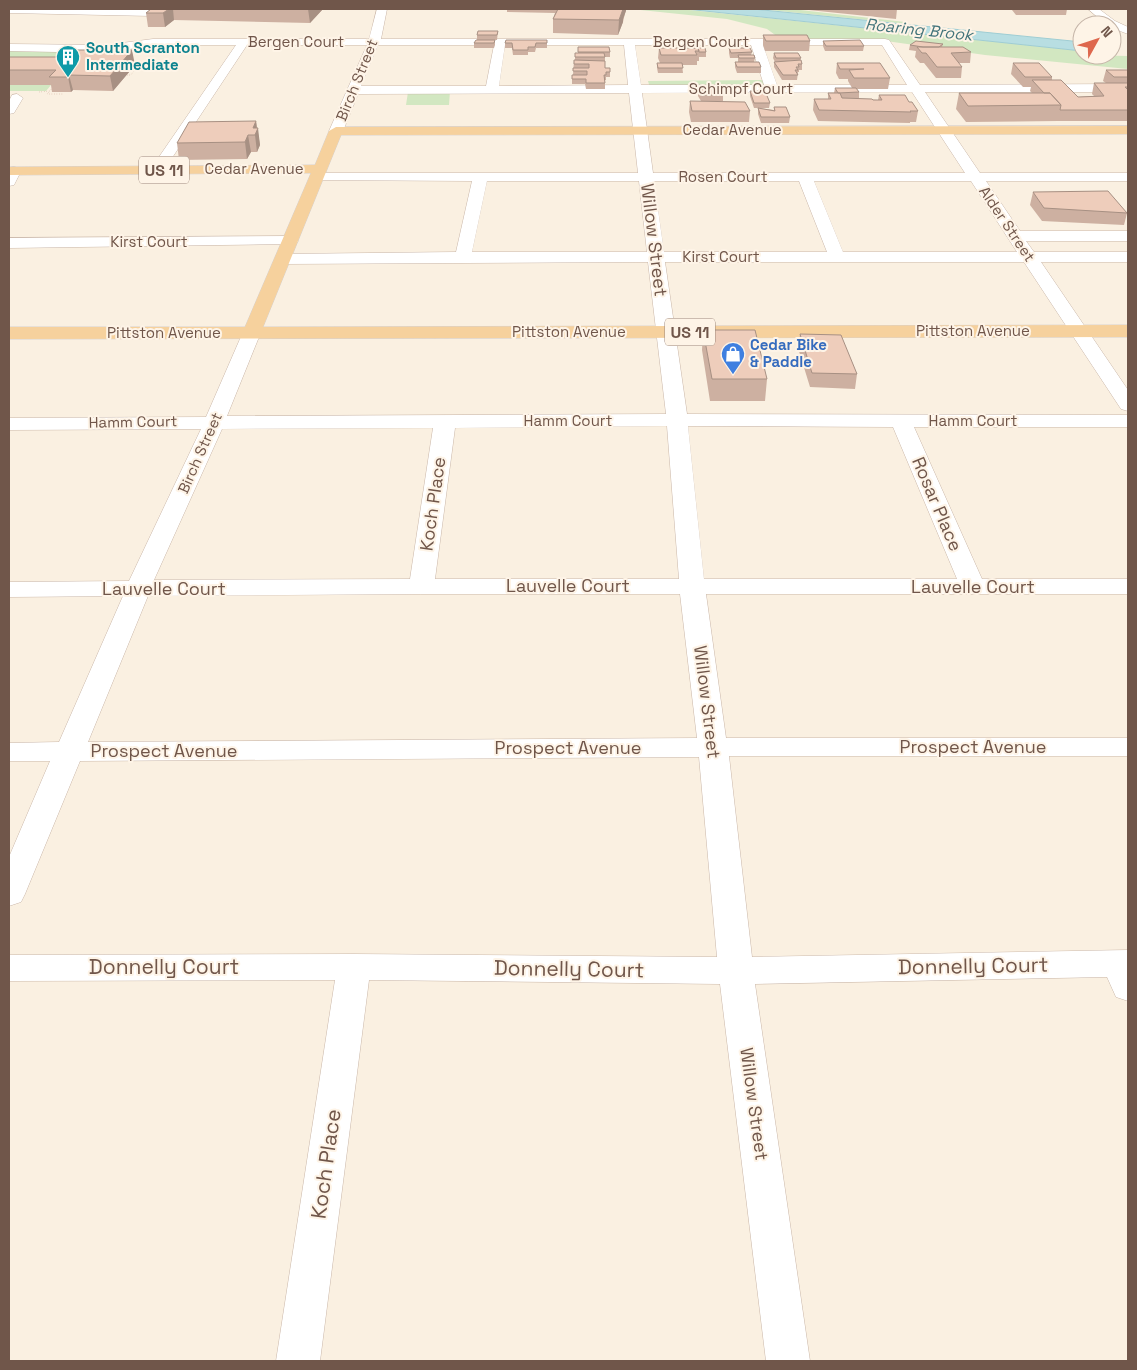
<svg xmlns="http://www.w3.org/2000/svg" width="1137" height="1370" font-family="'Space Grotesk',sans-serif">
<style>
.green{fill:#d2e7c1}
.water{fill:#b8dee2;stroke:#9fcdd3}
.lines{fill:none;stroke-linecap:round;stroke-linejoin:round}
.minor-casing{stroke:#cab7a9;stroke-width:1}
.major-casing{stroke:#d7d0cc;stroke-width:1}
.path{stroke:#d2b09f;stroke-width:1;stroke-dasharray:0.5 2;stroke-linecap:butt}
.minor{fill:#fff;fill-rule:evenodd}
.major{fill:#f6d19d;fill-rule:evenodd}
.wall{fill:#cdb0a1}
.shaded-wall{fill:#a79083}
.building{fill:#eecdbb;stroke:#a79083}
.labels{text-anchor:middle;stroke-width:4;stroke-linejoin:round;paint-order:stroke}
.far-street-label{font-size:15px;fill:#70564a;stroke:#fef4e7}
.far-culture-label{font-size:15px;font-weight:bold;fill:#0d838f;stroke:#fef4e7;text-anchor:start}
.far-shop-label{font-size:15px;font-weight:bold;fill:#366cbe;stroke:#fef4e7;text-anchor:start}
.far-water-label{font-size:16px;font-style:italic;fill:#43747b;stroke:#fef4e7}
.shield{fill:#fef4e7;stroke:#9b8579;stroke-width:1}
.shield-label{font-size:16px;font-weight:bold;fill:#70564a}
.street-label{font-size:18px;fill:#70564a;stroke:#fef4e7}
.near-street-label{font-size:21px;fill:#70564a;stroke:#fef4e7}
</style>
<rect width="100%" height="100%" fill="#faf0e1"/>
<path class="green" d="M631,9H680L1082,51V55L1128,56V69L985,55L886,41L782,40L767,29L727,19Z
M760,9H792L905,22L907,24Z
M9,50L77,52L70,60L9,63Z
M765,80L768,88H650L648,81Z
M9,85H51L46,91H9Z
M450,91L449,105H406L408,92Z"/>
<path class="water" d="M686,9H753L1082,42V51Z"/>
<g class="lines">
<g class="minor-casing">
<path id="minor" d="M9,9L152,10L157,13L152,16L9,13Z
M377,9H387L381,39H885L889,40L920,85L1128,84V92H925L980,173H1128V181H986L1020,231H1128V241H1026L1034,252H1128V262H1041L1128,390V411L1121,409L1024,262H665L687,414L1128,415V427H914L982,579H1128V594H706L726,738H1128V756H729L752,957L1128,950V1001L1116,997L1107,977L755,984L810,1361H766L720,984L369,980L320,1361H276L335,980L9,981V955L354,954L717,957L699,757L80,761L25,894L21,902L9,906V857L50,761H9V743L59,742L123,596L9,597V582L129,581L201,429L9,430V418L206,417L243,332L245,328L252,326L259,328L261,332L227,416L666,414L648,262L283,264L277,263L275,259L277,255L283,254L456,252L472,181L312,180L310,177L312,174L317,173H638L629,93L358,94L343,131L336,135L329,131L367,45H247L162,173H152L150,170L236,45H153L106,53L9,51V44L106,45L153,39H369ZM378,45H494L486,86H361ZM505,45H624L628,85L499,86ZM635,45H751L764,85H641ZM763,45H882L907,85H777ZM912,92L965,173H653L642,93ZM487,181H639L647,252H472ZM654,181H799L827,252H664ZM814,181H971L1017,252H843ZM667,426L679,579H435L455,428ZM688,426L893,427L957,579H704ZM433,428L410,579L154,580L222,429ZM421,594H680L697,738L88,742L148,596Z
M1088,9H1099L1115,21L1128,27V34L1112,28V25H1107Z
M17,94L23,98L14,113L9,114V101L12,95Z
M14,167L19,168L21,171L14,185L9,186V168Z
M290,236L296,238L298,241L296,244L9,248V238Z"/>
</g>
<g class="major-casing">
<path id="major" d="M1128,126V134L341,135L263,327L1128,325V337L9,339V327H245L311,173L9,175V167L315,165L329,131L336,127Z"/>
</g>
<path class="path" d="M127,75H131L137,66
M39,92L50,91L53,87
M49,92L47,94H64"/>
<use href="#minor" class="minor"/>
<use href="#major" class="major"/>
</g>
<path class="wall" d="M151,9H323L310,23L174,20L165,27H148L146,13Z
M440,9H501V10H440Z
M507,9H626L623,22L618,35L553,33V19L555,13L507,12Z
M799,9H897L896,19Z
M962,9H1067L1066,15H1016L1012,10H964Z
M498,31L497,40H495V45L494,48H474V43L477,40V35Z
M763,35L810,41L809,51H765L763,45Z
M547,40V48H536L535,52H528V55H513L512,48H505V43Z
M823,41L864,46L863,51H825L823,46Z
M943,44L942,47L971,52L970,63H959L962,67L961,78H936L924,63H920L915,57L916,51L909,50L910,45Z
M680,46L700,48L706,52V57H699V61H697V65H682L683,73H658L657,68V63H660L658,58L659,48H680Z
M578,47L610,52V57H605V68H610V77H606V80H605V89H586L585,84H572V75H573L574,60H575V53H578Z
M729,48L752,52L751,55L755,58L754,62L761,67V73H737L735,67V62H738V58H730L729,53Z
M774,53L801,58L800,61L802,64V70H799V72H798L797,80H782L774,67V62H775L773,58Z
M9,57L135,65L113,91L73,90L71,92H52L51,85H9Z
M837,63L890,78L888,89H857L859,92V98H842L878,100L879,95L909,102L918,111L916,122H910V123L818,121L813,110L814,99H828V93H834L835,88H852L848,81V79H839L836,73Z
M1013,63L1052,77V80L1078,97L1094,96L1092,94L1094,83H1106L1103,81L1106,70H1128V121H1058L966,122L956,109L959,93H1032L1030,91L1031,87H1023L1011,74Z
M701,87L723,95V101H701L698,96V90H701Z
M750,91L770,103L769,108H754L750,96Z
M690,101L750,111L749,122H691L689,112Z
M774,107L790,117L789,123H761L758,114V108L774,110Z
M256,121L260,145L257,152H251L247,159L179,160L177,143Z
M1033,192L1127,213L1124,225L1042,221L1030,205Z
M703,330L767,379L765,401H710L702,350Z
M800,334L857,374L855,389L810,387L798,348Z"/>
<path class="shaded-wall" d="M169,9H173L174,20L165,27L163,13Z
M308,9H323L310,23Z
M623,9H626V11L623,19Z
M623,9V22L618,35L619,20Z
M132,50L135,65L113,91L110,76Z
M69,75L73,90L71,92L68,77Z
M256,121L257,130L258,128L260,145L257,152L255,135L253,128Z
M248,135L251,152L247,159L245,142Z"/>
<path class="building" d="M151,9H169L163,13H146Z
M558,9H623L619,20L553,19Z
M478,31H498L497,35H477Z
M763,35H807L810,41H766Z
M476,40H495L494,43H474Z
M506,40H547V43H536L535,47H528V50H513L512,43H505Z
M860,40L864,46H826L823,41Z
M916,41L943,44L939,47H923L910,45Z
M680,46H699L700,48H705L706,52H699L698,48H681Z
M578,47H609L610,52H578Z
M917,47H963L971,52L951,53L962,67H937L926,53H922Z
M659,48H698L699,51H695L697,55H661Z
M729,48H750L752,52L731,53Z
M75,50H132L110,76L69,75L68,77H49L56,70H9V57H69Z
M575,53H604L605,57H575Z
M774,53H798L801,58H776Z
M738,55H754L755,58H739Z
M574,60L605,61V68H610V72H606V75H604L605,83H586V79H572V75H587V71H573V68H589V64H574Z
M801,60L802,64H798L799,67H796L798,70H795L798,75H783L774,62Z
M735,62H759L761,67H737Z
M657,63H682L683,68H658Z
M837,63H880L890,78H854L849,70L864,69H840Z
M1013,63H1039L1052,77H1025Z
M1106,70H1128V77H1114Z
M1032,80H1061L1078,97L1104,96L1094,83H1128V87H1125L1128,90V110H1060L1061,105L1050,93H1044Z
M701,87H721L723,95H701L698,90H702Z
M835,88H856L859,92L838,93Z
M750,91H765L770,103H754Z
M828,93H840L842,98L872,99L873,100H882L879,95H905L909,102H912L918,111H910L911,112L819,110L814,99H831Z
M959,93H1050L1061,105L968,106Z
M690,101L745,102L750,111H692Z
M774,107H786L790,117H761L758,108L775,111Z
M256,121L253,128H258L255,135H248L245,142L177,143L189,122Z
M1108,191L1127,213L1044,208L1033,192Z
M703,330H755L767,379H712Z
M800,334L841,335L857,374L812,373Z"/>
<defs>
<g id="building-pin" transform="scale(1.25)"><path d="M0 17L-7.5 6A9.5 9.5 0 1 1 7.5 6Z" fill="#0f9aa8" stroke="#fef4e7"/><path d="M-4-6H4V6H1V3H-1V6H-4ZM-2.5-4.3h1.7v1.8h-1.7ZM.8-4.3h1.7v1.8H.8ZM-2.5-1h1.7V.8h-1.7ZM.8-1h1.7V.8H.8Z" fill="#fff"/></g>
<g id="shop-pin" transform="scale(1.25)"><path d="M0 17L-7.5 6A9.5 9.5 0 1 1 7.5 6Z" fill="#3f7fe0" stroke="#fef4e7"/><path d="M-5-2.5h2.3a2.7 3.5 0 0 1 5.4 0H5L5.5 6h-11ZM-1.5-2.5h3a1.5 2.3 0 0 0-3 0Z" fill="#fff"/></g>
</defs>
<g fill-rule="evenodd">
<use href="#building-pin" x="68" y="57"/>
<use href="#shop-pin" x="733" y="354"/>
</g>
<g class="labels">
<g class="far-street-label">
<text x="296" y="47">Bergen Court</text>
<text x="701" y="47">Bergen Court</text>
<text transform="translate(357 80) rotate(-68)" y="5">Birch Street</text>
<text x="741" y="94">Schimpf Court</text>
<text x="732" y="135">Cedar Avenue</text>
<text x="254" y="174">Cedar Avenue</text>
<text x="723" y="182">Rosen Court</text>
<text transform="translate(1007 224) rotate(56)" y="5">Alder Street</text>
<text x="149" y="247">Kirst Court</text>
<text x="721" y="262">Kirst Court</text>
<text x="973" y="336">Pittston Avenue</text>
<text x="569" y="337">Pittston Avenue</text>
<text x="164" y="338">Pittston Avenue</text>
<text x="568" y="426">Hamm Court</text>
<text x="973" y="426">Hamm Court</text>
<text transform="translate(133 422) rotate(-1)" y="5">Hamm Court</text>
<text transform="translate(200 453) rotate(-66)" y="5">Birch Street</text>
</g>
<g class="far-culture-label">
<text x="86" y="53">South Scranton<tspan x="86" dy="17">Intermediate</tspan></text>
</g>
<g class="far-shop-label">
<text x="750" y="350">Cedar Bike<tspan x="750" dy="17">&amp; Paddle</tspan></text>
</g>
<g class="far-water-label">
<text transform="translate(919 29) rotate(6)" y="6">Roaring Brook</text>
</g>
<g class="shield">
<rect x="139" y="156.5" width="50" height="27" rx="4"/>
<rect x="665" y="318.5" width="50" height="27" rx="4"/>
</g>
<g class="shield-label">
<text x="164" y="176">US 11</text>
<text x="690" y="338">US 11</text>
</g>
<g class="street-label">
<text transform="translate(654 240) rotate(83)" y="6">Willow Street</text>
<text transform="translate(433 504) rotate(-82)" y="6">Koch Place</text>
<text transform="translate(937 504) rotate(67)" y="6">Rosar Place</text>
<text x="568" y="592">Lauvelle Court</text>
<text x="973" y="593">Lauvelle Court</text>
<text x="164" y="595">Lauvelle Court</text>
<text transform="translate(707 702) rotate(83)" y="6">Willow Street</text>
<text x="973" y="753">Prospect Avenue</text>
<text x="568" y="754">Prospect Avenue</text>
<text x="164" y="757">Prospect Avenue</text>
<text transform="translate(754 1104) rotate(82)" y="6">Willow Street</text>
</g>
<g class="near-street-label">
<text transform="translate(973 966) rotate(-1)" y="7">Donnelly Court</text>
<text x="164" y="974">Donnelly Court</text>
<text transform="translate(569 969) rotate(1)" y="7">Donnelly Court</text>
<text transform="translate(326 1164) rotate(-82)" y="7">Koch Place</text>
</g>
</g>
<rect width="1137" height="1370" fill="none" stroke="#70564a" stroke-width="20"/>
<g transform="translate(1097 40) rotate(50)"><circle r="24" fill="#fef4e7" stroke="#c5b5a8"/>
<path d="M0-4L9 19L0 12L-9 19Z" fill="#de674d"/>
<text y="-8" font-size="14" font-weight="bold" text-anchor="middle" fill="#70564a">N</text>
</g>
</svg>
